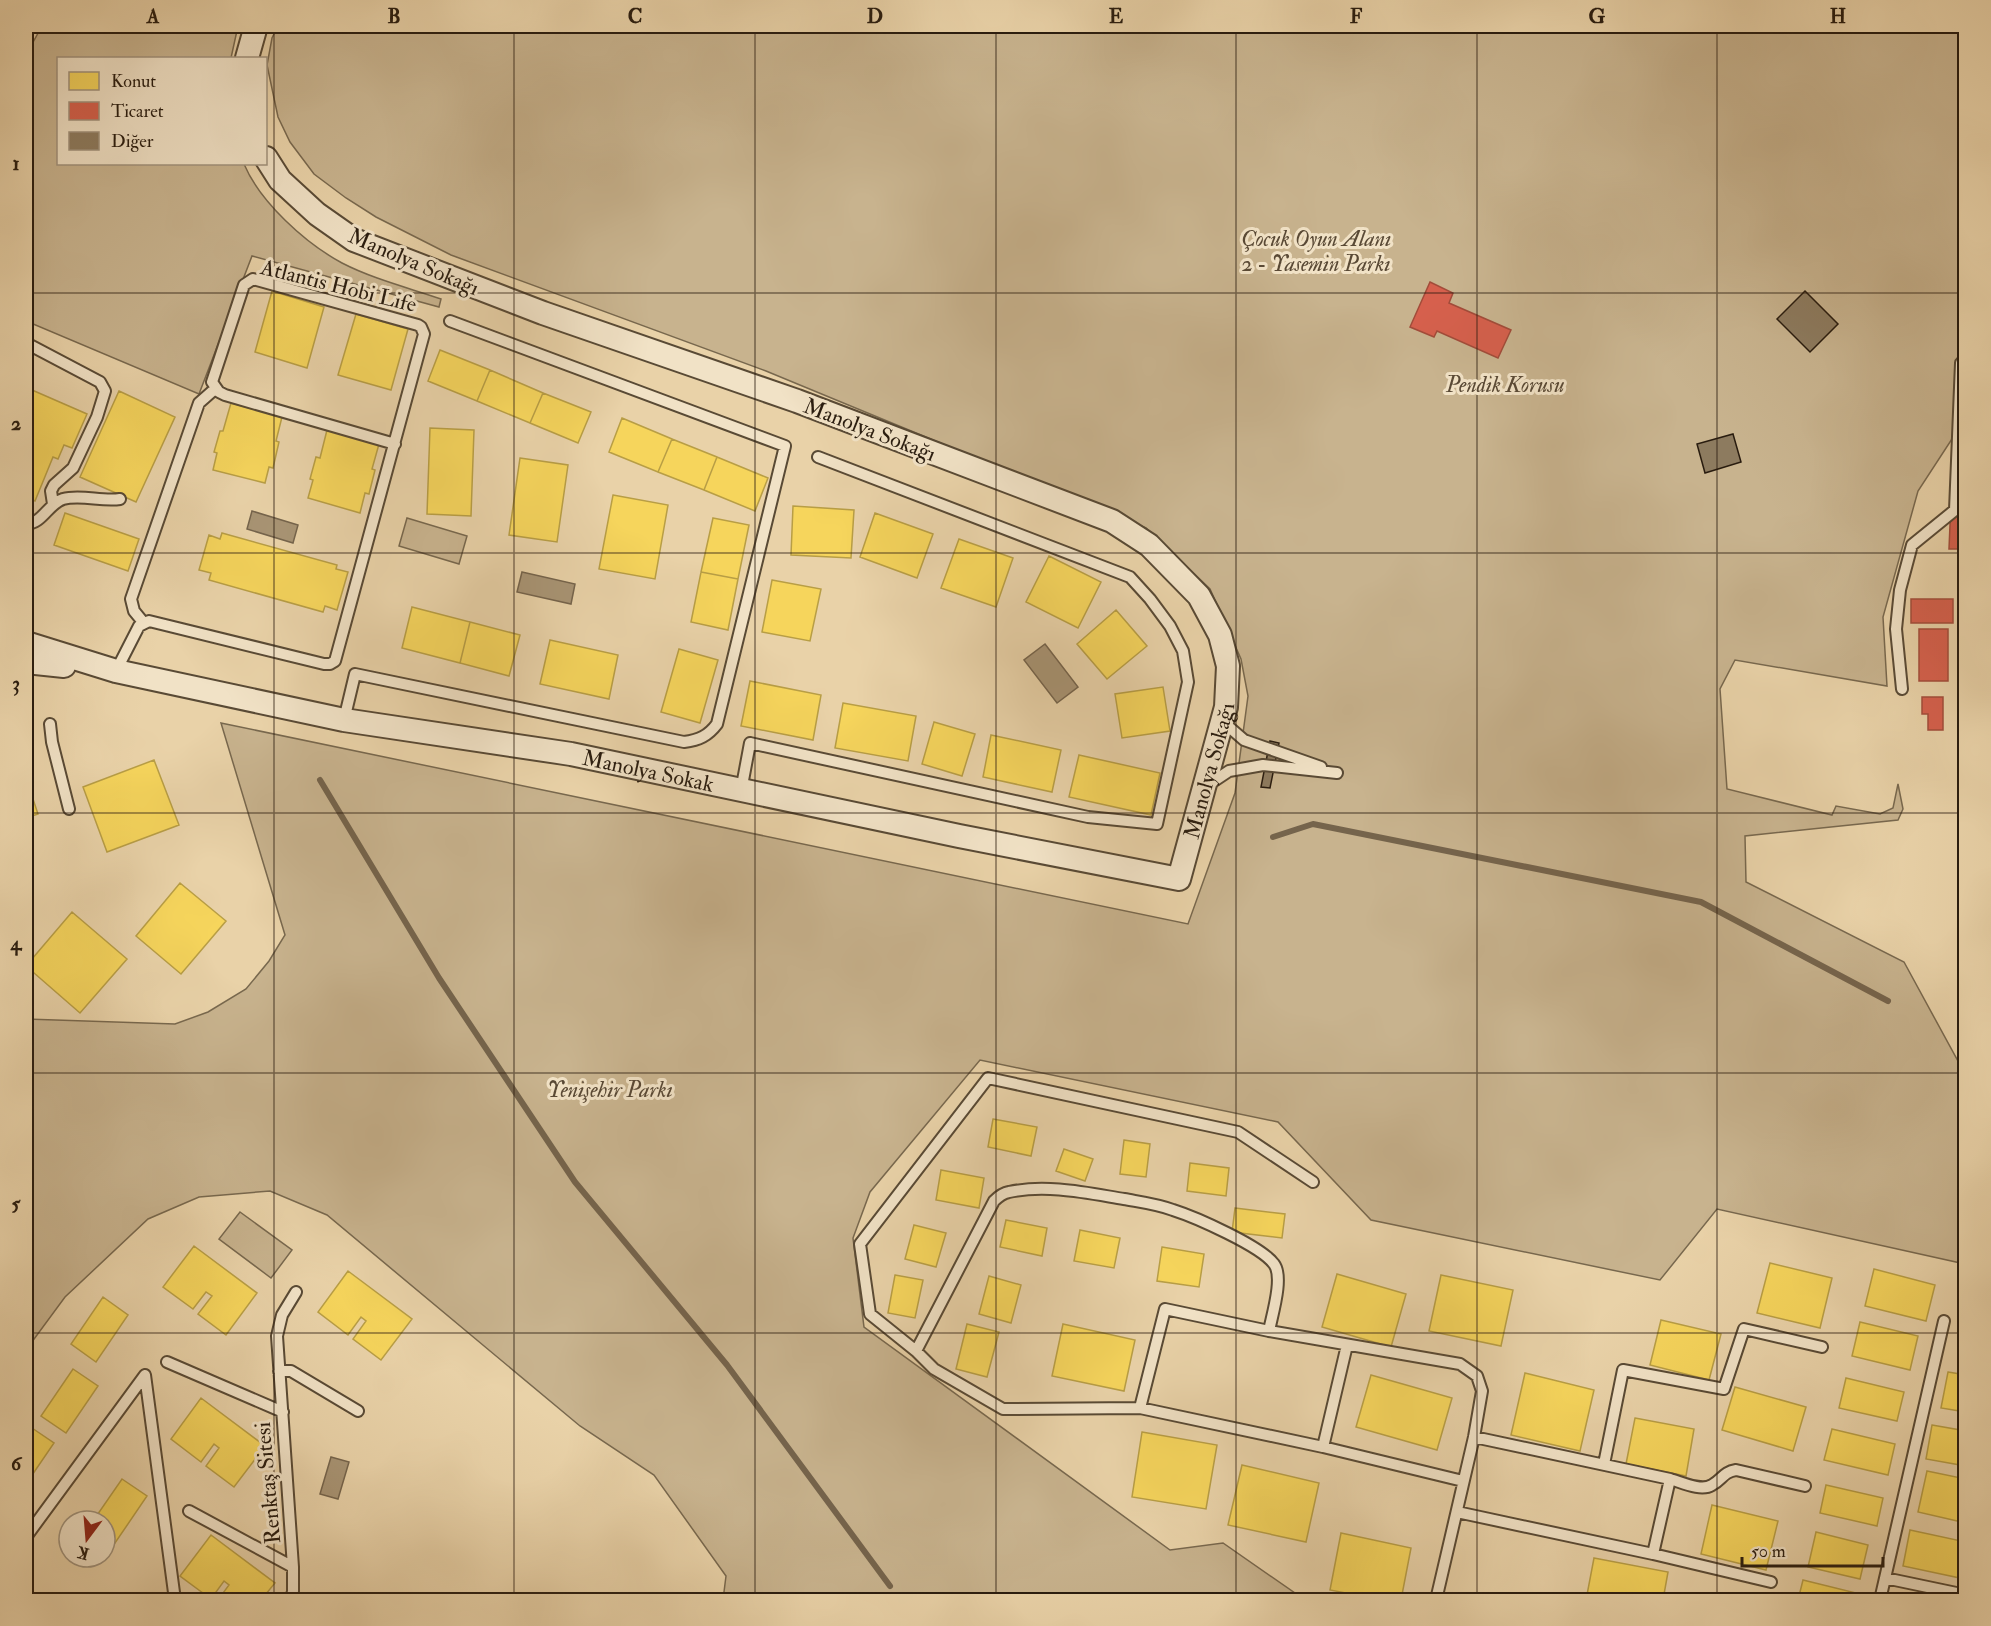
<svg xmlns="http://www.w3.org/2000/svg" width="1991" height="1626" font-family="'IM FELL Double Pica',serif">
<style>
.green{fill:#c8b38e;stroke:#78684e;stroke-width:1.5}
.water{fill:#a89474;stroke:#75644c;stroke-width:1.5}
.homes{fill:#f6d55c;stroke:#b89e45;stroke-width:1.5}
.shops{fill:#d6604d;stroke:#a24c3a;stroke-width:1.5}
.lines{fill:none;stroke-linecap:round;stroke-linejoin:round}
.stream{stroke:#75644c;stroke-width:6}
.building{fill:#8d7b5f;stroke:#291c0f;stroke-width:1.5}
.lane-casing{stroke:#594a35;stroke-width:14}
.street-casing{stroke:#594a35;stroke-width:26}
.lane{stroke:#f1e2c6;stroke-width:10}
.street{stroke:#f1e2c6;stroke-width:22}
.grid{fill:none;stroke:#291c0f;stroke-width:1.5;stroke-opacity:0.55}
.labels{text-anchor:middle;stroke-width:6;stroke-linejoin:round;paint-order:stroke}
.park-label{font-size:22px;font-style:italic;fill:#594935;stroke:#f1e2c6}
.street-label{font-size:22px;fill:#291c0f;stroke:#f1e2c6}
.neatline{fill:none;stroke:#291c0f;stroke-width:2}
.grid-label{font-size:20px;text-anchor:middle;font-weight:bold;fill:#291c0f}
</style>
<rect width="100%" height="100%" fill="#e9d2a8"/>
<filter id="stains"><feTurbulence type="fractalNoise" baseFrequency=".00333" numOctaves="4"/><feColorMatrix values="0 0 0 0 .2 0 0 0 0 .09 0 0 0 0 .02 0 0 0 .5 -.17"/></filter>
<radialGradient id="worn" r=".72"><stop offset=".6" stop-color="#630" stop-opacity="0"/><stop offset="1" stop-color="#630" stop-opacity=".3"/></radialGradient>
<path class="green" d="M42,26H238L231,58H58V164H244C260,202 305,243 342,263C373,279 409,288 441,299L439,307L252,256L199,394L26,321V55Z
M278,26H1965V419L1918,491L1883,617L1887,686L1735,660L1720,689L1727,789L1832,815L1836,806L1880,814L1893,808L1898,784L1903,809L1898,820L1745,836L1746,882L1904,962L1965,1074V1264L1717,1209L1660,1280L1371,1220L1278,1122L980,1060L870,1192L853,1238L864,1327L1170,1550L1223,1543L1305,1600H723L726,1576L654,1475L580,1426L327,1215L270,1191L199,1197L148,1219L65,1297L26,1350V1019L175,1024L208,1012L246,989L269,961L285,935L221,723L1188,924L1235,793L1248,696L1241,659L1210,589L1146,528L766,371L451,255L376,217L346,198L314,174L290,142L278,117L267,65L272,38Z
M407,518L467,536L459,564L399,546Z
M240,1212L292,1250L271,1278L219,1239Z"/>
<path class="water" d="M252,511L298,525L293,543L247,529Z
M522,572L575,584L571,604L517,592Z
M1045,644L1078,687L1057,703L1024,660Z
M331,1457L349,1462L338,1499L320,1494Z"/>
<path class="homes" d="M272,291L324,307L307,368L255,352Z
M356,314L408,329L391,390L338,375Z
M440,350L490,370L477,401L428,381Z
M490,370L543,393L530,423L477,401Z
M32,390L87,414L72,448L64,445L58,459L53,457L35,501L26,497V405Z
M119,391L175,417L136,502L80,477Z
M543,393L591,412L578,443L530,423Z
M231,403L282,417L276,441L279,442L273,468L269,467L265,483L213,470L217,453L214,452L220,431H223Z
M622,418L672,439L658,472L609,452Z
M430,428L474,430L471,516L427,514Z
M327,430L379,444L372,469L375,470L369,494L365,493L360,513L308,498L313,480L310,479L316,457L320,458Z
M672,439L717,457L704,490L658,472Z
M717,457L768,478L755,511L704,490Z
M520,458L568,465L557,542L509,535Z
M613,495L668,505L655,579L599,569Z
M793,506L854,510L851,558L791,555Z
M65,513L139,539L128,571L54,545Z
M875,513L933,534L917,578L860,557Z
M713,518L749,525L738,579L701,572Z
M222,533L337,565L336,569L348,572L337,610L325,606L323,612L209,580L211,573L199,570L209,535L220,539Z
M959,539L1013,558L996,607L941,588Z
M1049,556L1101,582L1078,628L1026,602Z
M701,572L738,579L728,630L691,622Z
M772,580L821,589L810,641L762,632Z
M412,607L470,622L460,663L402,648Z
M1116,610L1147,646L1107,679L1077,644Z
M470,622L520,635L509,676L460,663Z
M550,640L618,655L609,699L540,684Z
M679,649L718,660L700,723L661,712Z
M750,681L821,695L813,740L741,726Z
M1163,687L1170,731L1122,738L1115,694Z
M843,703L916,716L908,761L835,748Z
M934,722L975,734L962,776L922,764Z
M991,735L1061,750L1052,792L983,777Z
M1079,755L1160,773L1151,815L1069,797Z
M154,760L179,825L107,852L83,787Z
M26,778L38,814L26,818Z
M180,883L226,921L181,974L136,936Z
M72,912L127,959L80,1013L26,966Z
M993,1119L1037,1127L1031,1156L988,1147Z
M1124,1140L1150,1144L1146,1177L1120,1174Z
M1064,1149L1093,1159L1085,1181L1056,1171Z
M1190,1163L1229,1168L1226,1196L1187,1191Z
M941,1170L984,1178L979,1208L936,1200Z
M1235,1208L1285,1214L1282,1238L1232,1232Z
M1006,1220L1047,1228L1042,1256L1000,1247Z
M914,1225L946,1233L936,1267L905,1259Z
M1080,1230L1120,1238L1114,1268L1074,1261Z
M194,1246L257,1293L226,1335L198,1314L212,1296L206,1292L193,1309L163,1287Z
M1162,1247L1204,1254L1199,1287L1157,1281Z
M1770,1263L1832,1278L1820,1328L1757,1313Z
M1874,1269L1935,1285L1926,1321L1865,1306Z
M348,1271L412,1319L381,1360L353,1339L366,1321L361,1317L348,1335L318,1312Z
M1337,1274L1406,1294L1391,1347L1322,1327Z
M895,1275L923,1280L915,1318L888,1313Z
M1441,1275L1513,1290L1501,1346L1429,1331Z
M989,1276L1021,1285L1011,1323L979,1314Z
M103,1297L128,1315L96,1362L71,1344Z
M1661,1320L1721,1334L1709,1380L1650,1365Z
M1860,1322L1918,1336L1910,1370L1852,1356Z
M967,1324L999,1332L987,1377L956,1369Z
M1063,1324L1135,1340L1124,1391L1052,1376Z
M73,1369L98,1386L66,1433L41,1416Z
M1948,1372L1966,1375V1412L1941,1408Z
M1525,1373L1594,1390L1580,1451L1511,1435Z
M1371,1375L1452,1398L1437,1450L1356,1427Z
M1846,1378L1904,1392L1897,1421L1839,1408Z
M1735,1387L1806,1407L1793,1451L1722,1430Z
M201,1398L265,1446L234,1487L206,1466L219,1448L214,1444L201,1462L171,1439Z
M1635,1418L1694,1429L1686,1476L1626,1464Z
M1932,1425L1966,1431V1466L1926,1459Z
M29,1426L54,1443L26,1484V1430Z
M1832,1429L1895,1444L1888,1475L1824,1460Z
M1142,1432L1217,1445L1206,1509L1132,1497Z
M1242,1465L1319,1483L1306,1542L1228,1525Z
M1927,1471L1966,1479V1523L1918,1512Z
M122,1479L147,1496L115,1543L105,1536V1521H93Z
M1826,1485L1883,1498L1877,1526L1820,1513Z
M1712,1505L1778,1521L1766,1570L1701,1554Z
M1910,1530L1966,1542V1553L1960,1578L1903,1566Z
M1816,1532L1868,1545L1860,1579L1808,1567Z
M1341,1533L1411,1548L1401,1600H1382L1330,1590Z
M211,1535L275,1583L261,1600H218L229,1585L224,1581L211,1599L180,1576Z
M1594,1558L1668,1572L1663,1600H1586Z
M1803,1580L1856,1593L1855,1600H1798Z
M1696,1595L1719,1600H1695Z"/>
<path class="shops" d="M1430,282L1453,293L1449,303L1511,330L1498,358L1437,331L1434,337L1410,327Z
M1951,501L1960,502L1959,549H1949Z
M1911,599H1953V623H1911Z
M1919,629H1948V681H1919Z
M1922,697H1943V730H1928V714H1922Z"/>
<g class="lines">
<path class="stream" d="M320,780L439,978L575,1182L727,1365L890,1586
M1273,837L1313,824L1701,902L1888,1001"/>
</g>
<path class="building" d="M1805,291L1838,324L1810,352L1777,319Z
M1733,434L1741,462L1705,473L1697,444Z
M1270,741L1279,743L1270,788L1261,787Z"/>
<g class="lines">
<g class="lane-casing">
<path id="lane" d="M26,343L100,382L105,391L97,417L73,468L54,485L51,491L53,504
M26,524C42,524 48,504 63,499C81,494 102,502 120,499
M143,622L134,611L131,599L199,403L216,388
M116,671L139,626L149,621L324,664H330L335,661L424,334L421,327L418,325L253,279L244,285L212,382L219,392L225,395L395,444
M1902,689L1896,629L1900,590L1912,545L1955,510L1961,363L1966,359
M344,720L355,674L684,742C699,740 708,736 717,724L785,446L450,321
M1222,721L1244,740L1321,767
M50,724L52,742L69,809
M1208,785L1229,771L1263,765L1337,773
M741,791L750,743L1088,817L1157,824L1188,682L1183,651L1170,626L1150,599L1130,577L818,457
M1313,1182L1238,1132L988,1078L860,1244L870,1314L916,1351L934,1369L1003,1409L1140,1408L1165,1309L1269,1331L1460,1364L1477,1376L1482,1391L1474,1437L1436,1600
M916,1351L994,1201C999,1196 1003,1193 1009,1192C1047,1184 1087,1193 1124,1199C1140,1202 1157,1204 1173,1210C1195,1217 1261,1246 1274,1264C1284,1277 1272,1315 1269,1331
M167,1362L283,1412
M279,1371H291L358,1411
M1140,1408L1323,1447L1463,1481
M1323,1447L1347,1345
M1604,1464L1623,1370L1724,1389L1744,1329L1822,1347
M1670,1479C1681,1482 1701,1492 1712,1485C1722,1480 1723,1472 1736,1470L1805,1486
M189,1511L293,1567
M1457,1512L1653,1554L1670,1479L1474,1437
M26,1537L145,1375L175,1600
M1653,1554L1771,1582
M1885,1578L1966,1595
M291,1600L293,1591V1567L277,1336L282,1315L296,1292
M1880,1600L1944,1321"/>
</g>
<g class="street-casing">
<g id="street">
<path d="M247,58L256,26"/>
<path id="s1" d="M26,643L116,671L344,720L571,754L959,836L1179,879L1226,707L1228,666L1220,635L1199,596L1149,545L1112,521L797,401L543,313L354,240L317,214L280,180L266,158"/>
<path d="M26,662L64,666"/>
</g>
</g>
<use href="#lane" class="lane"/>
<use href="#street" class="street"/>
</g>
<path class="grid" d="M274,26V1600M514,26V1600M755,26V1600M996,26V1600M1236,26V1600M1477,26V1600M1717,26V1600M26,293H1966M26,553H1966M26,813H1966M26,1073H1966M26,1333H1966"/>
<g class="labels">
<g class="park-label">
<text x="1316" y="246">Çocuk Oyun Alanı<tspan x="1316" dy="25">2 - Yasemin Parkı</tspan></text>
<text x="1505" y="392">Pendik Korusu</text>
<text x="610" y="1097">Yenişehir Parkı</text>
</g>
<g class="street-label">
<text transform="translate(414 261) rotate(23)" y="8">Manolya Sokağı</text>
<text transform="translate(339 285) rotate(14)" y="8">Atlantis Hobi Life</text>
<text transform="translate(870 429) rotate(21)" y="8">Manolya Sokağı</text>
<text dy="8" stroke="none"><textPath href="#s1" startOffset="1290">Manolya Sokağı</textPath></text>
<text dy="8" stroke="none"><textPath href="#s1" startOffset="636">Manolya Sokak</textPath></text>
<text transform="translate(267 1483) rotate(-95)" y="8">Renktaş Sitesi</text>
</g>
</g>
<rect width="1991" height="1626" fill="none" stroke="#e9d2a8" stroke-width="66"/>
<rect x="57" y="57" width="210" height="108" fill="#f1e2c6" stroke="#a1937d" stroke-width="1.5"/>
<rect x="69" y="72" width="30" height="18" fill="#f6d55c" stroke="#a1937d" stroke-width="1.5"/>
<text x="111" y="87" font-size="18" fill="#291c0f">Konut</text>
<rect x="69" y="102" width="30" height="18" fill="#d6604d" stroke="#a1937d" stroke-width="1.5"/>
<text x="111" y="117" font-size="18" fill="#291c0f">Ticaret</text>
<rect x="69" y="132" width="30" height="18" fill="#8d7b5f" stroke="#a1937d" stroke-width="1.5"/>
<text x="111" y="147" font-size="18" fill="#291c0f">Diğer</text>
<g transform="translate(87 1539) rotate(196)"><circle r="28" fill="#f1e2c6" stroke="#a1937d" stroke-width="1.5"/>
<path d="M0-4.5L10 22L0 15L-10 22Z" fill="#8f2418"/>
<text y="-9" font-size="16" font-weight="bold" text-anchor="middle" fill="#291c0f">K</text>
</g>
<path d="M1742 1557v9h141v-9" fill="none" stroke="#291c0f" stroke-width="3"/>
<text x="1751" y="1557" font-size="18" fill="#291c0f" stroke="#f1e2c6" stroke-width="4.5" paint-order="stroke">50 m</text>
<rect x="33" y="33" width="1925" height="1560" class="neatline"/>
<g class="grid-label">
<text x="153" y="23">A</text>
<text x="394" y="23">B</text>
<text x="635" y="23">C</text>
<text x="875" y="23">D</text>
<text x="1116" y="23">E</text>
<text x="1356" y="23">F</text>
<text x="1597" y="23">G</text>
<text x="1838" y="23">H</text>
<text x="16" y="170">1</text>
<text x="16" y="430">2</text>
<text x="16" y="690">3</text>
<text x="16" y="950">4</text>
<text x="16" y="1210">5</text>
<text x="16" y="1470">6</text>
</g>
<rect width="100%" height="100%" filter="url(#stains)"/>
<rect width="100%" height="100%" fill="url(#worn)"/>
</svg>
